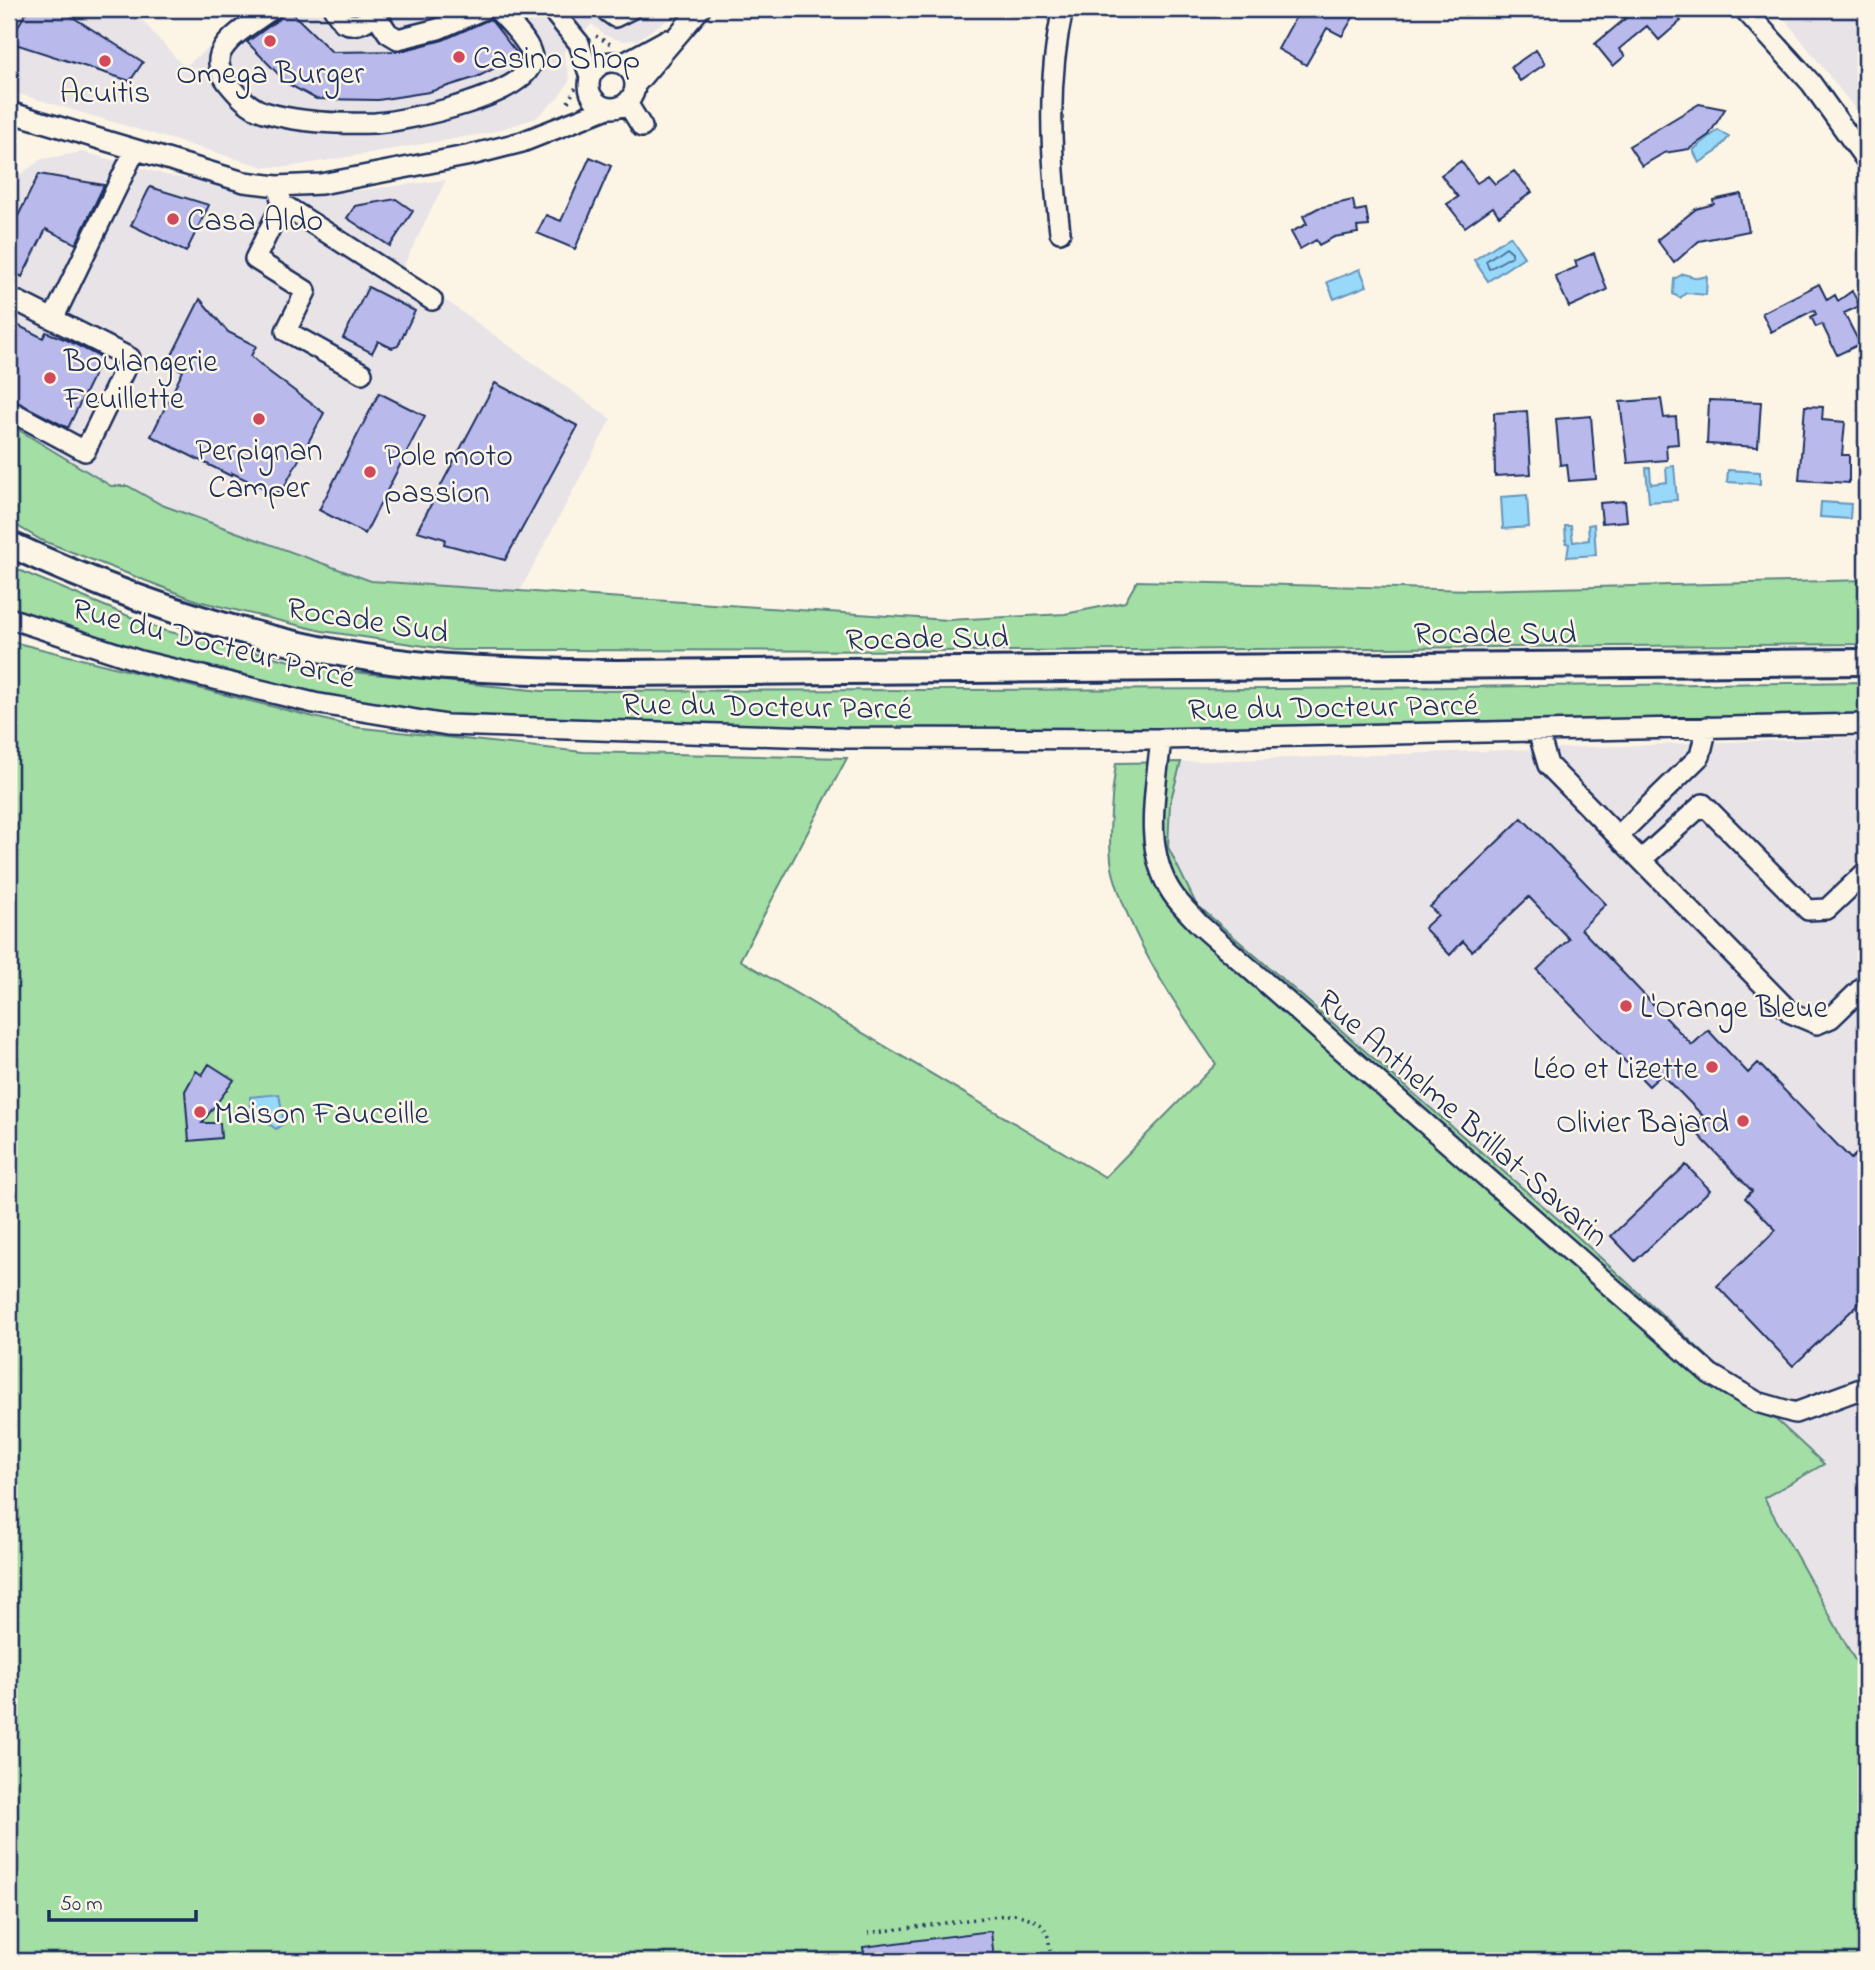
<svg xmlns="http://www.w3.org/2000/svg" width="1875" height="1970" font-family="'Indie Flower',sans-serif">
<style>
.built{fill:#e8e3e7}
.green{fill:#a3dea4;stroke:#5f8681;stroke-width:2}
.water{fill:#98d8f9;stroke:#6694bb;stroke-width:2}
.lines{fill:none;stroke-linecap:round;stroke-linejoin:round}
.shore{stroke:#4d739c;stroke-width:2}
.building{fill:#b9baeb;stroke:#1b2f5e;stroke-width:2}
.minor-casing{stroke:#1b2f5e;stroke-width:24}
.major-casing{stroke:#1b2f5e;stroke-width:30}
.path{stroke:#1b2f5e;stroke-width:3.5;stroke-dasharray:2 5;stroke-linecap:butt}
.minor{stroke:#fcf5e5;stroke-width:19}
.major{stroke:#fcf5e5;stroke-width:24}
.poi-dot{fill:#d1495b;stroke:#fcf5e5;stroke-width:2.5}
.labels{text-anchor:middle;stroke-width:5;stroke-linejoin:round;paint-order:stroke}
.poi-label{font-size:32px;fill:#1b2f5e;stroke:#fcf5e5;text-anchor:start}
.street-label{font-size:32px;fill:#1b2f5e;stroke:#fcf5e5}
</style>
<rect width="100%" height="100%" fill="#fcf5e5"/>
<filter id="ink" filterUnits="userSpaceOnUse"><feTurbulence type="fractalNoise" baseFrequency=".0143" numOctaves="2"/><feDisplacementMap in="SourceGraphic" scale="14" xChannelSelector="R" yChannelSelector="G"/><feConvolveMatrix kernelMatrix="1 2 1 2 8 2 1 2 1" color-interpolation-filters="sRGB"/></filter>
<g filter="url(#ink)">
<path class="built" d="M9,9H132L184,67L259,9H676L667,20L637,40L622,41L604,35L592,24L563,52L570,80L559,97L536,118L488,133L288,167H264L9,91Z
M1777,9H1866V123Z
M83,152L170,176L293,198L446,180L402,269L611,419L520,591L371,581L162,505L128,486H111L9,424V183L42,159Z
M1866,737V1680L1764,1497L1823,1463L1566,1226L1224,931L1196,904L1168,847L1170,803L1181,762Z"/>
<path class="green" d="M9,424L111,486H128L162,505L371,581L948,620L1065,614L1125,602L1137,581L1472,590L1866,580V644L1012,651L452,650L322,631L198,601L41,540L9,521Z
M9,566L162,630L323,669L542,691L1283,689L1866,682V714L1161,729L844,728L449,715L316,693L143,651L9,607Z
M9,641L354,727L583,752L847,758L740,960L1105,1177L1216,1064C1176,1005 1134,946 1114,876C1106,850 1112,790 1116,763L1181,762L1170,803L1168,847L1196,904L1566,1226L1824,1464L1764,1498L1866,1680V1961H9Z"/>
<path class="water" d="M1718,130L1729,137L1716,152L1699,163L1693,150Z
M1510,236L1524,257L1488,281L1474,260Z
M1360,269L1367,286L1334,299L1327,282Z
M1683,274L1698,278L1707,276L1706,295L1686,293L1680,298L1673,294L1674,279Z
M1674,466L1677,500L1649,502L1646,468H1650L1651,484L1667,482L1666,467Z
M1728,470L1760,472V484L1727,482Z
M1527,495L1529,527L1503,529L1501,497Z
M1821,502L1851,504L1850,519L1820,517Z
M1594,524L1596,555L1567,557L1569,544L1566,543L1565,526H1571L1573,542L1589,540L1588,525Z
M279,1094L284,1123L276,1129L250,1110V1097Z"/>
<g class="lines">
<path class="shore" d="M1506,247L1512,252V256L1489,269L1486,261Z"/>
</g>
<path class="building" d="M28,9H60L143,62L130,81L9,42Z
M284,9H288L332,52L401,51L443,40L490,19L519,56L477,77L429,92L378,100L316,99L288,84L247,42L279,19Z
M1300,9H1341L1354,16L1342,36L1327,28L1306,65L1278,49Z
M1617,9H1668L1661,15L1663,17L1672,10L1681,21L1659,40L1647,26L1619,49L1625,56L1613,66L1595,44L1626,18Z
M1536,50L1545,64L1520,81L1511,67Z
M1699,104L1725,109L1709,135L1689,149L1664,153L1642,166L1629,146Z
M590,157L611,166L575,249L537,233L546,215L561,221Z
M1461,161L1477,183L1488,176L1495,184L1514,171L1532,192L1499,216L1493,207L1465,227L1447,204L1458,197L1441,175Z
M39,174L104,185L76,244L46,229L22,277L9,270V211L18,216Z
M150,187L209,205L186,252L131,225Z
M1741,194L1749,231L1699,241L1674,263L1657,240L1696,209L1714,204L1713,200Z
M396,199L413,211L390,246L347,218L355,206Z
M1353,200L1355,211L1366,209L1369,226L1357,227L1358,233L1334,237L1319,245L1316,240L1300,249L1291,232L1307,224L1303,216L1318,208Z
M1594,253L1607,290L1569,307L1555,276L1577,267L1575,261Z
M1819,284L1827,300L1835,295L1838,301L1852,291L1860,306L1844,313L1860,344L1837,355L1822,324L1816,327L1811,317L1816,314L1814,310L1771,332L1762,313Z
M368,287L415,311L398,346L392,348L378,341L372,353L343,338Z
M200,299L228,332L256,346L251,356L268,371L324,413L282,491L274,493L232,473L231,476L151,436L183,371L168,363Z
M9,321L43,338L46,332L67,340L102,358L68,428L9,398Z
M495,383L578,426L505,560L444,544L445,539L417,531Z
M379,393L425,416L365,534L319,510Z
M1661,399L1664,418L1676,417L1678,444L1666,445L1667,460L1628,463L1620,402Z
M1709,400L1761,402L1758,447L1707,444Z
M1805,406L1823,407L1822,420L1845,422L1842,455H1849V483L1799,480Z
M1527,411L1531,474L1495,476L1494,413Z
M1591,416L1596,479L1569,481L1567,464L1560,465L1556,419Z
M1625,501L1627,521L1602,523L1600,503Z
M1522,818L1606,904L1581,929L1692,1045L1708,1030L1748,1073L1758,1063L1851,1159L1857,1153L1866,1163V1297L1793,1366L1717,1286L1776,1230L1745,1198L1752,1191L1691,1127L1703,1116L1662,1074L1649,1086L1537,970L1569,939L1529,897L1472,951L1463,941L1450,955L1424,928L1438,915L1430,907Z
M209,1064L234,1080L202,1123H220L221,1138L189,1141L185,1091L196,1071L202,1075Z
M1686,1165L1710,1190L1635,1261L1611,1236Z
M991,1931L994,1960L865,1961L863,1947Z"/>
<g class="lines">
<g class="minor-casing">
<path id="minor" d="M272,9C256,21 233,33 223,49C215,60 220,73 228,83C237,94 249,108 264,112C299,123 338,124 375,123C405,121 528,96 532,61C534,44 507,21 497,9
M334,9L343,22C357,28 369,23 375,9
M551,9L579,43L590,77
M604,9L615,17L631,9
M1744,9L1811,83L1866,160
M374,12L388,33L398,39L438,29L484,9
M589 85a23 23 0 1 1 46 0a23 23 0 1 1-46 0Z
M622,64L666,40
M636,84L700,9
M627,103L642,127
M9,112L244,182L277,186L321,184L471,155L522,142L608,108
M279,191L282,204L432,300
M282,204L255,259L306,291L286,331L362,373
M1060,232C1051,157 1046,83 1063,9
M9,301L19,302L130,358L85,451L9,410
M53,319L135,150
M9,618L140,661L314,703L447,725L843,738L1161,739L1866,724
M1538,731L1548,765L1791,1013L1817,1024L1831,1018L1866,984
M1161,739C1156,789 1142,848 1172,893C1179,904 1191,915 1200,925L1710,1374L1757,1402L1795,1413L1866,1387
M1618,836L1700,756L1707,727
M1641,860L1703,804L1808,910L1827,909L1866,872"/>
</g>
<g class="major-casing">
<path id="major" d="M9,544C144,607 287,653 436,666C496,671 556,672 617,673L1866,662"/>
</g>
<path class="path" d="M596,36L614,46
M568,102L576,87
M868,1933L1014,1914C1046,1921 1050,1929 1050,1961"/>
<use href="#minor" class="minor"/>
<use href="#major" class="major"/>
</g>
</g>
<g class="poi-dot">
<circle cx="270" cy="41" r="7"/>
<circle cx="459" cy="57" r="7"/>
<circle cx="105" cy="61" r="7"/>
<circle cx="173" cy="219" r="7"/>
<circle cx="50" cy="378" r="7"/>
<circle cx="259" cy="419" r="7"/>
<circle cx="370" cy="472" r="7"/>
<circle cx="1626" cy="1006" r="7"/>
<circle cx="1712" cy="1067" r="7"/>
<circle cx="200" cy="1112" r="7"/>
<circle cx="1743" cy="1121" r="7"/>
</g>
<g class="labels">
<g class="poi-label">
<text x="473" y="68">Casino Shop</text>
<text x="270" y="83" text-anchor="middle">Omega Burger</text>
<text x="105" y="102" text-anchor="middle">Acuitis</text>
<text x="187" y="230">Casa Aldo</text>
<text x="64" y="371">Boulangerie<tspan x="64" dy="37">Feuillette</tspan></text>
<text x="259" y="460" text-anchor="middle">Perpignan<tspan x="259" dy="37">Camper</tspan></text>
<text x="384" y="465">Pole moto<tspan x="384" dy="37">passion</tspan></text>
<text x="1640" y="1017">L'Orange Bleue</text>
<text x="1698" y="1078" text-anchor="end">Léo et Lizette</text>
<text x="214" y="1123">Maison Fauceille</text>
<text x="1729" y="1132" text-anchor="end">Olivier Bajard</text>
</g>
<g class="street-label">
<text transform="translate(368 619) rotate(9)" y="11">Rocade Sud</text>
<text x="1495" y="643">Rocade Sud</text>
<text transform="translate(927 637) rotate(-1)" y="11">Rocade Sud</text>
<text transform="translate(214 642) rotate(14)" y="11">Rue du Docteur Parcé</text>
<text transform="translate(767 705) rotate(1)" y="11">Rue du Docteur Parcé</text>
<text transform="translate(1333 706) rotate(-1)" y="11">Rue du Docteur Parcé</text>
<text transform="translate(1464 1117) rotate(41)" y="11">Rue Anthelme Brillat-Savarin</text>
</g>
</g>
<rect width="1875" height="1970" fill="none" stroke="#fcf5e5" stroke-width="35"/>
<rect x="18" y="18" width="1840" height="1935" fill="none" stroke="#1b2f5e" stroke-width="2.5" filter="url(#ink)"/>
<path d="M49 1910v10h147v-10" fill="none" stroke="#1b2f5e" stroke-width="3.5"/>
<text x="60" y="1910" font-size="21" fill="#1b2f5e" stroke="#fcf5e5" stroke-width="5" paint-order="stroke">50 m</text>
</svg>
